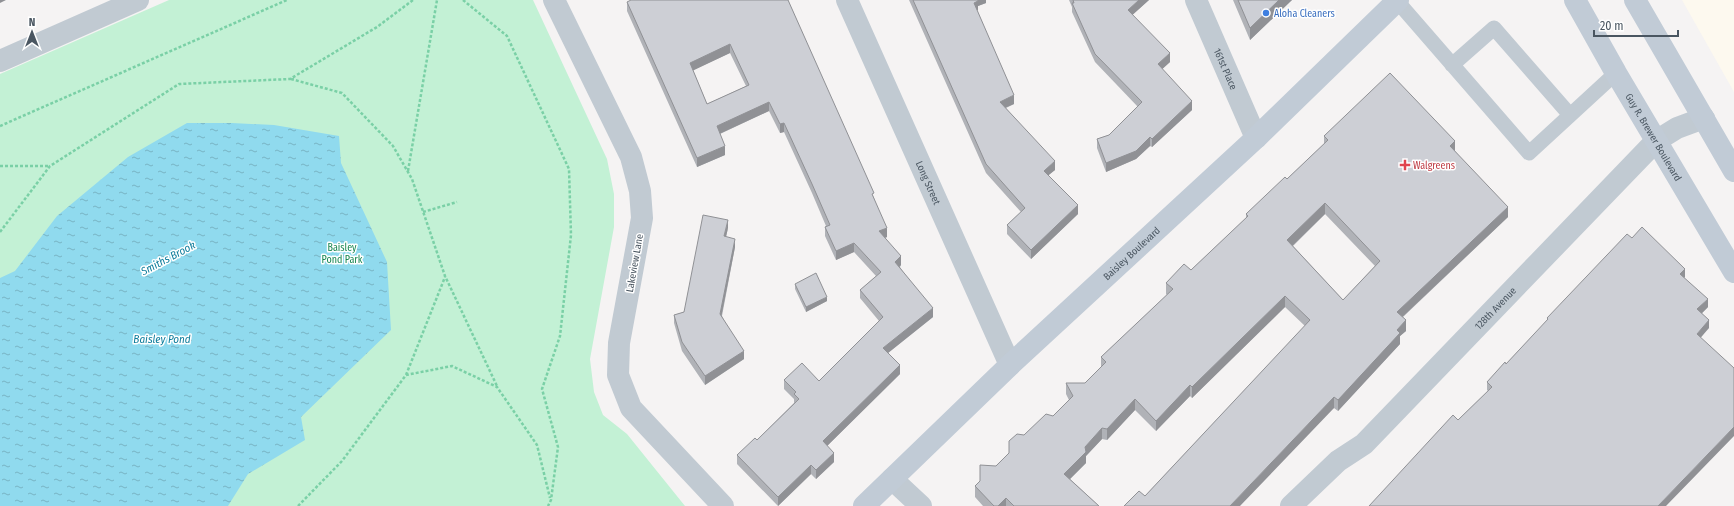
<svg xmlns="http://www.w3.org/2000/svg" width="1734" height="506" font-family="'Fira Sans Condensed',sans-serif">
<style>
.commercial{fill:#fdf9ef}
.green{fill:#c3f1d5}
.water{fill:url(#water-ripples)}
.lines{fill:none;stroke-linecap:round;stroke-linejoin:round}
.path{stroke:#7ad0a6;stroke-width:2.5;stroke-dasharray:3 2;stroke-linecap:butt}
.lane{stroke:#c1cad2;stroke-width:15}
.street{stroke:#c1cad2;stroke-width:22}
.secondary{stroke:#c1cbd6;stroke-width:22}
.wall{fill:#b0b2b7;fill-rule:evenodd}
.shaded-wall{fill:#909195}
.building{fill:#cdcfd5;stroke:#909195;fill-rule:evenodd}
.shop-dot{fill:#3f7fe0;stroke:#fff;stroke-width:1.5}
.health-dot{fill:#e0444e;stroke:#fff;stroke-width:1.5}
.labels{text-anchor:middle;stroke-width:3;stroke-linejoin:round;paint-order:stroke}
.shop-label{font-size:10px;fill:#366cbe;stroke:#fff;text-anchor:start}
.street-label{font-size:10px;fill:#4a5661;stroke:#fff}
.health-label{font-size:10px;fill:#be3a42;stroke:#fff;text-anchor:start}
.park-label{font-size:10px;fill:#17864f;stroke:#fff}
.water-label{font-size:11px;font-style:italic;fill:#0c7c9b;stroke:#fff}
</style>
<defs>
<pattern id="water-ripples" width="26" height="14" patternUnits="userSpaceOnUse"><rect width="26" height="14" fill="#90daee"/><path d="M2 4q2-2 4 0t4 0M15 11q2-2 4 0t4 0" fill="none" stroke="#78b4c4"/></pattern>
</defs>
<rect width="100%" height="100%" fill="#f5f3f3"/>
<path class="commercial" d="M1682,0H1734V92Z"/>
<path class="green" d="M169,0H533L607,159L614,194V227L590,359L594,392L603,415L627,434L685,506H0V74Z"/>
<path class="water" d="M187,123H232L274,125L339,136L341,163L387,262L391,330L301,417L305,440L248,474L228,506H0V278L15,271L57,216L128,157Z"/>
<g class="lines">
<path class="path" d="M463,0L507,36L569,169L571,235L560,336L542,389L558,447L551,500L548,506
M291,79L342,93L393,146L412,179L445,276L497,386
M0,126L287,0
M0,166H49
M408,171L437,0
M423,212L457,202
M0,232L50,166L179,84L290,79L377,27L413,0
M406,375L445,277
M298,506L342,461L406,375L452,366L497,387L537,445L550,498"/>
<path class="lane" d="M1397,1L1529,153L1616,73
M1452,65L1494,28L1570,115"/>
<g class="street">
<path d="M554,0L631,157L640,191L642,218L619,343L618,375L631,408L723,506"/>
<path id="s1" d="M847,0L1010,365"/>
<path id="s2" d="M1196,0L1256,138"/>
<path d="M0,61L138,0"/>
<path d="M892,479L921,506"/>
<path id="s3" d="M1291,506L1338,461L1364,444L1656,141L1677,128L1704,118"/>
</g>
<g class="secondary">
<path id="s4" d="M1575,0L1616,73L1734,272"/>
<path d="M1635,0L1734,171"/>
<path id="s5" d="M864,506L1010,365L1256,138L1398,0"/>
</g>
</g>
<path class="wall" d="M788,0L874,198L887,237L885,238L901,265L900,267L933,317L888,353L900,374L827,446L834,462L816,479L811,474L778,506L737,464V455L757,440L794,403V399L784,389V380L819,381L879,321L860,298V290L876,276L854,252L836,260L825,236V227L826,226L812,193L784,132L780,133L769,111L720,134L725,155L697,167L627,11V2ZM730,53L746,86L707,104L693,70Z
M909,0H986V3L978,6V10H977L1014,104L1006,108L1055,170L1048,175L1078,214L1031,259L1007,234V225L1021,212L986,173Z
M1069,0H1149L1132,15L1170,62L1162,69L1192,110L1152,147L1150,146L1136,159L1106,172L1097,148V139L1109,135L1138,107L1095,62L1072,12V7Z
M1233,0H1292L1250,40Z
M1324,136L1455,151L1508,217L1403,317L1406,331L1400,336V344L1338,411L1334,408L1145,496L1305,326L1285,307L1192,398L1190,396L1156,431L1135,410L1107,440L1102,439L1086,456V463L1070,479L1099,506H983L975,497V486L1009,453L1024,435L1053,416L1069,400L1066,394V383H1085L1101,367V357L1167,295L1166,294V283L1191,270L1246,218V214L1287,179L1324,144ZM1325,214L1375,266L1343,300L1293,246Z
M728,228L726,237L735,247L722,316L744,359L705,385L682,351L674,323V315L684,312Z
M1685,277L1684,278L1708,307L1702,313L1709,328L1458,420L1488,391L1487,390V382L1506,364L1547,321V318Z
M795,284L827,301L806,312L795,289Z"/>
<path class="shaded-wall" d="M0,0H6L0,3Z
M977,0H986V3L978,6V10L974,12V3Z
M1139,0H1149L1128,19V10Z
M1279,0H1292L1250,40V28Z
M730,44V53L690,72V63Z
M1170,53V62L1158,73V64Z
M1014,95V104L1000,110V102Z
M1192,101V110L1152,147V139Z
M769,102V111L717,135V126Z
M784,123V132L780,133V124Z
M1150,137V146L1136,159L1106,172V163Z
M1455,141V152L1450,146Z
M725,146V155L697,167V158Z
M1055,161V170L1044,179V171Z
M1325,203V214L1287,251V240Z
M1078,205V214L1031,259V250Z
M1508,207V217L1397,322V312Z
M728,220V228L724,245V236Z
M887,228V237L879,240V231Z
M735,239V247L720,323V314Z
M854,243V252L836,260V251Z
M901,256V265L895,271V262Z
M1685,269V277L1680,282V274Z
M1285,296V307L1192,398V387Z
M827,297V301L806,312V307Z
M1708,299V307L1697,318V309Z
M933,308V317L883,357V348Z
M1406,320V331L1400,336V344L1338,411V400L1397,330Z
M1709,320V328L1697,342V334Z
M744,351V359L705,385V376Z
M900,365V374L823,450V441Z
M1190,385V396L1156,431V421Z
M1334,397V408L1240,506H1230Z
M1135,399V410L1107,440V429Z
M1734,427V436L1666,506H1658Z
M1102,428V439L1086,456V463L1064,485V474L1085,447Z
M834,453V462L816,479V470Z
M811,465V474L778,506V497Z
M1006,498V506H998Z"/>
<path class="building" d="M631,0H788L874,193L872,194L887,228L879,231L901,256L895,262L933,308L883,348L900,365L823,441L834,453L816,470L811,465L778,497L737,455L755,438L757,440L799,399L794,394L796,392L784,380L802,363L819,381L883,317L860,290L881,272L854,243L836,251L825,227L830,225L812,184L784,123L780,124L769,102L717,126L725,146L697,158L627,2ZM730,44L749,85L707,104L690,63Z
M913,0H978V1L974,3L1014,95L1000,102L1055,161L1044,171L1078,205L1031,250L1007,225L1025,208L986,164Z
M1073,0H1139L1128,10L1170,53L1158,64L1192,101L1152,139L1150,137L1136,151L1106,163L1097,139L1109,135L1142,102L1095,54L1072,3H1074Z
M1238,0H1279L1250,28Z
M1390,73L1455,141L1450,146L1508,207L1397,312L1406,320L1397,330L1400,333L1338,400L1334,397L1230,506H1124L1139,491L1145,496L1310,320L1285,296L1192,387L1190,385L1156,421L1135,399L1107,429L1102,428L1085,447L1086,452L1064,474L1099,506H1014L1006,498L998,506H994L975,486L980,481V465L996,466L1009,453V441L1017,434L1024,435L1046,414L1053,416L1073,396L1066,383H1085L1106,362L1101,357L1173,289L1166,283L1184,264L1191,270L1248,216L1246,214L1285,177L1287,179L1328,140L1324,136ZM1325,203L1380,261L1343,300L1287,240Z
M703,215L728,220L724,236L735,239L720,314L744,351L705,376L682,342L674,315L684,312Z
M1642,227L1685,269L1680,274L1708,299L1697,309L1709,320L1697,334L1734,368V427L1658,506H1369L1453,415L1458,420L1492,387L1487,382L1505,362L1506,364L1548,319L1547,318L1627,234L1632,238Z
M816,273L827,297L806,307L795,284Z"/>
<circle class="shop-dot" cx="1266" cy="13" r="4"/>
<path class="health-dot" d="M1403 159h4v4h4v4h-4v4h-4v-4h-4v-4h4z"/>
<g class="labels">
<g class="shop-label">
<text x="1274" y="17">Aloha Cleaners</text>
</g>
<g class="street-label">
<text dy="4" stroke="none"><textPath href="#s2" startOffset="75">161st Place</textPath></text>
<text dy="4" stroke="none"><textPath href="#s4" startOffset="158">Guy R. Brewer Boulevard</textPath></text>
<text dy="4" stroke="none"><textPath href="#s1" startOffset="200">Long Street</textPath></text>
<text dy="4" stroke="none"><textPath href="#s5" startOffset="368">Baisley Boulevard</textPath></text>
<text transform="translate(634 263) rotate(-80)" y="4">Lakeview Lane</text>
<text dy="4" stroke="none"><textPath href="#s3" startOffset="285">128th Avenue</textPath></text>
</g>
<g class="health-label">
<text x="1413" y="169">Walgreens</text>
</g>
<g class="park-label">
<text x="342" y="251">Baisley<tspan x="342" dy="12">Pond Park</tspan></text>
</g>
<g class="water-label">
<text transform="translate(168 258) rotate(-28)" y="4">Smiths Brook</text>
<text x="162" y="343">Baisley Pond</text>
</g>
</g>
<g transform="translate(32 32)" stroke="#ffffff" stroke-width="3" paint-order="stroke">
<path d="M0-3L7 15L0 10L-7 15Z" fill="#4a5661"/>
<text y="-6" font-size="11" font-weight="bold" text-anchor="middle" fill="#4a5661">N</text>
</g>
<path d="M1594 30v6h84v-6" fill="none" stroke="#4a5661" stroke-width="2"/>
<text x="1600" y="30" font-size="12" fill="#4a5661" stroke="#ffffff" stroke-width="3" paint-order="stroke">20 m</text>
</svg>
